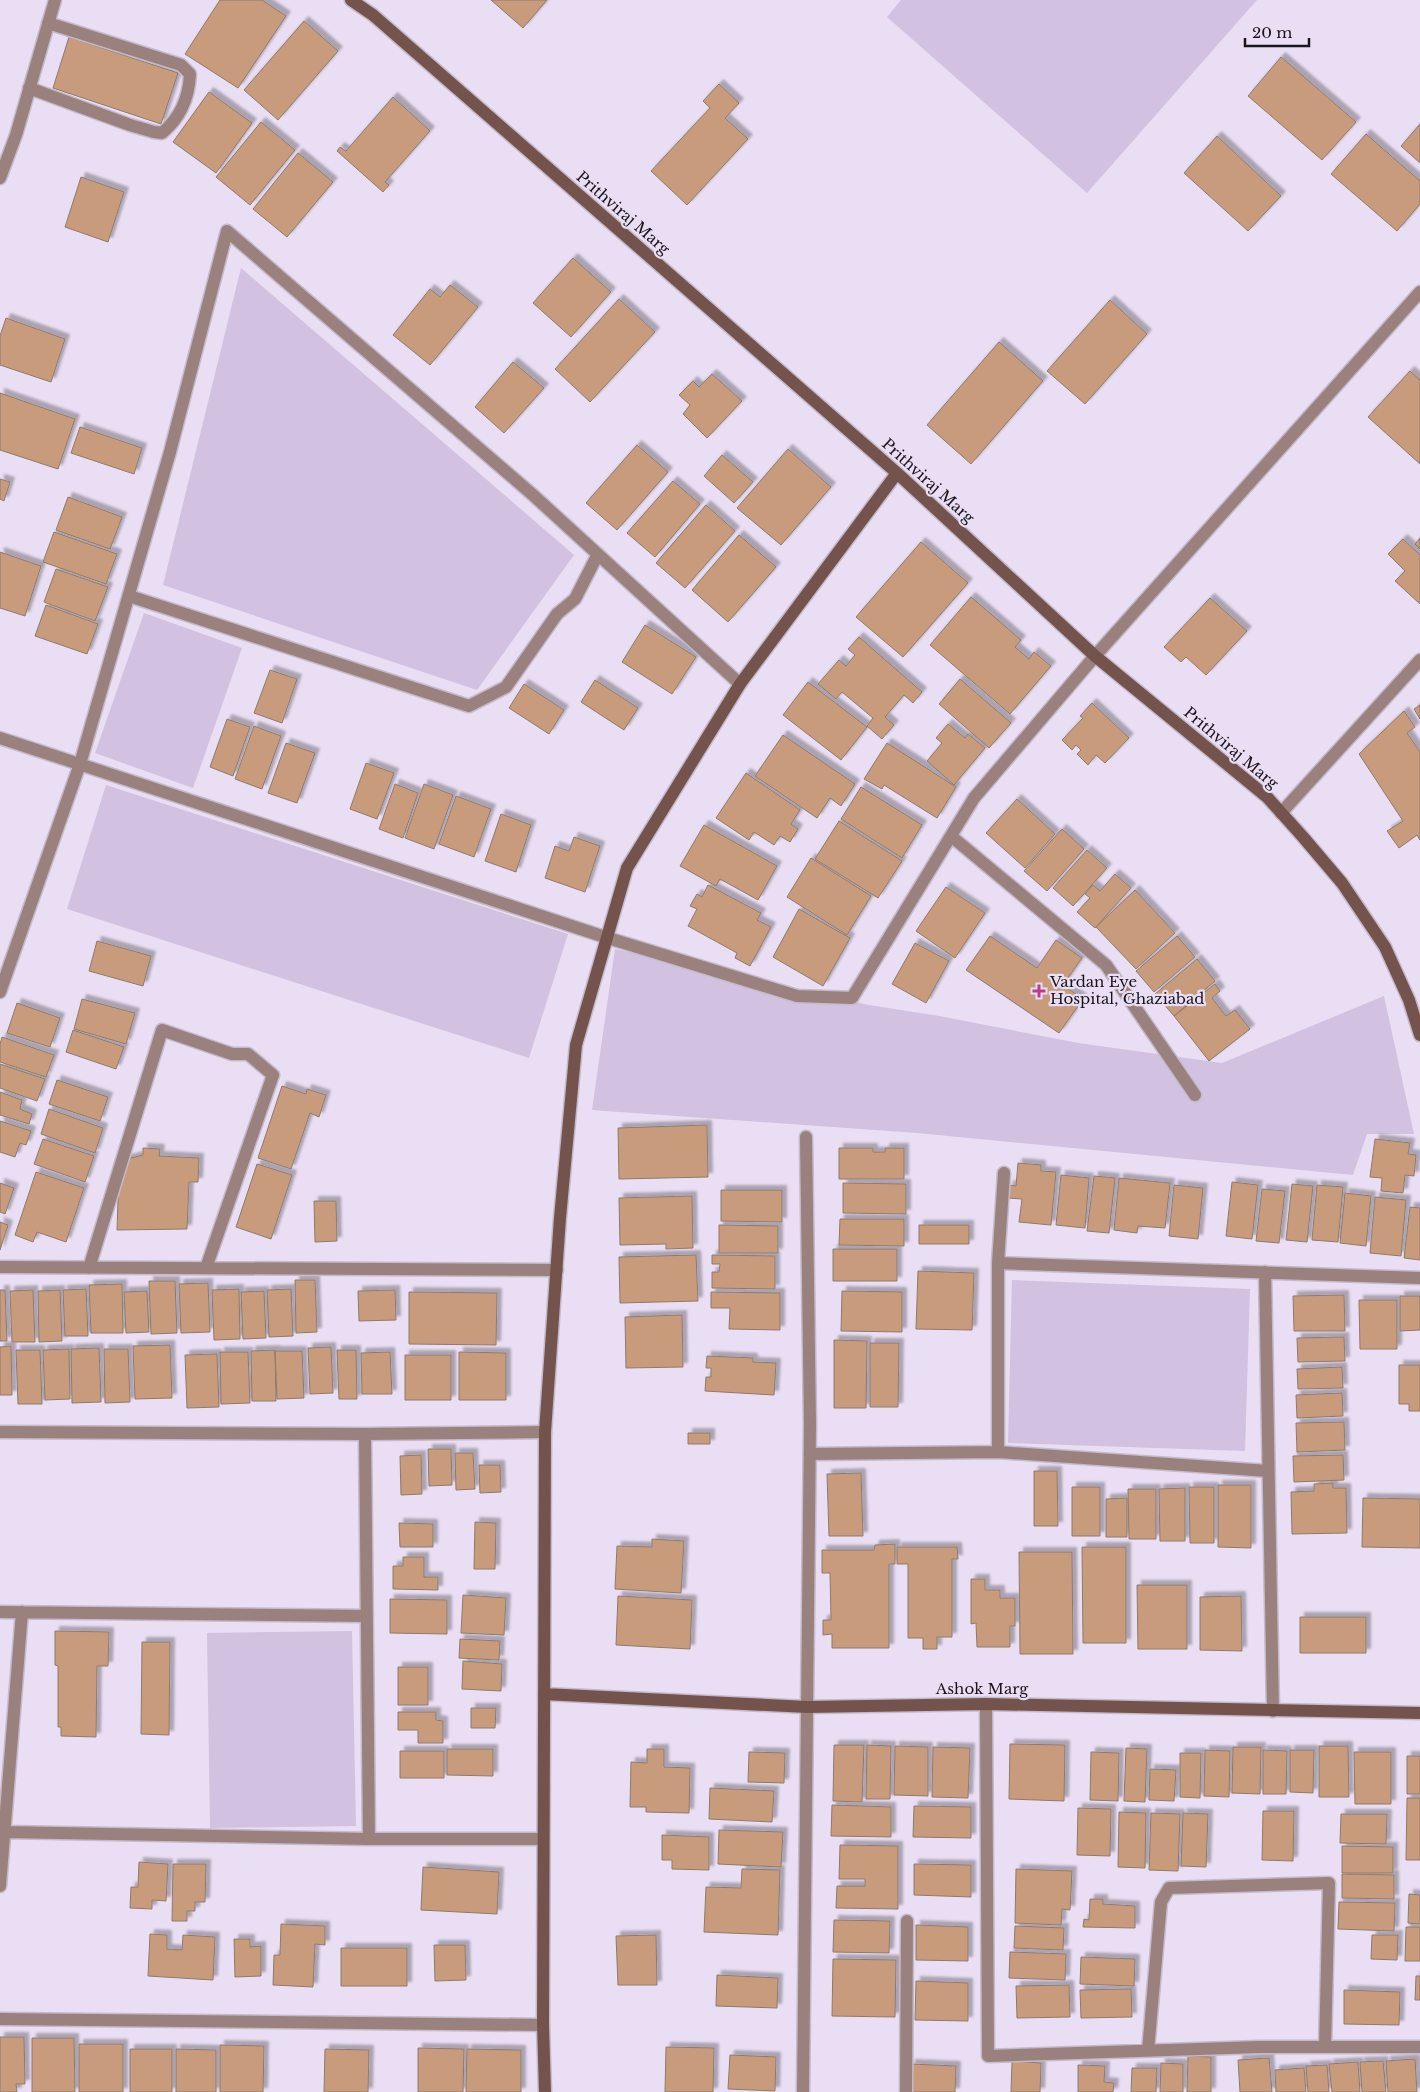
<svg xmlns="http://www.w3.org/2000/svg" width="1420" height="2092" font-family="'Libre Baskerville',serif">
<style>
.green{fill:#d2c1e1}
.building{fill:#c89b7d;stroke:#8e7a6c;filter:url(#shadow)}
.lines{fill:none;stroke-linecap:round;stroke-linejoin:round}
.street-casing{stroke:#c4bacc;stroke-width:15}
.secondary-casing{stroke:#c4bacc;stroke-width:15}
.street{stroke:#9a817d;stroke-width:12}
.secondary{stroke:#75534d;stroke-width:12}
.poi-dot{fill:#bb3c89;stroke:#e9def3;stroke-width:2}
.labels{text-anchor:middle;stroke-width:4.5;stroke-linejoin:round;paint-order:stroke}
.street-label{font-size:15px;fill:#19151c;stroke:#e9def3}
.poi-label{font-size:15px;fill:#19151c;stroke:#e9def3;text-anchor:start}
</style>
<defs>
<filter id="shadow"><feDropShadow dx="4.5" dy="-4.5" stdDeviation="1" flood-color="#0004"/></filter>
</defs>
<rect width="100%" height="100%" fill="#e9def3"/>
<path class="green" d="M901,0H1257L1087,193L887,17Z
M241,268L574,555L477,690L163,585Z
M144,613L242,648L193,788L95,753Z
M106,785L568,934L529,1058L67,909Z
M615,949L869,1005L939,1016L1078,1043L1222,1063L1384,996L1414,1134H1367L1353,1175L917,1133L592,1110Z
M1012,1280L1250,1289L1245,1451L1008,1443Z
M352,1631L356,1826L210,1828L207,1633Z"/>
<path class="building" d="M220,0H262L286,16L238,88L185,54Z
M491,0H547L523,28Z
M304,21L338,51L278,120L244,90Z
M69,37L178,73L161,124L53,88Z
M1281,57L1356,122L1322,160L1248,96Z
M719,84L739,103L725,118L748,139L687,205L651,171L710,108L703,101Z
M209,92L252,123L216,173L173,142Z
M393,97L430,131L385,182L389,185L383,192L337,151L340,147L346,151Z
M261,122L295,150L250,205L216,177Z
M1420,124V163L1401,146Z
M1366,134L1420,181V204L1397,231L1331,174Z
M1217,136L1281,196L1248,231L1184,173Z
M298,153L333,182L287,237L253,209Z
M81,177L124,192L108,242L65,227Z
M573,258L611,292L571,337L533,303Z
M450,285L478,307L430,365L393,335L430,289L440,297Z
M619,299L655,332L590,402L555,369Z
M1110,300L1147,334L1085,404L1047,371Z
M6,318L65,339L51,382L0,365V336Z
M999,342L1043,381L971,464L927,425Z
M513,362L544,388L504,433L475,407Z
M1410,371L1420,380V464L1368,417Z
M712,374L742,401L707,438L683,414L690,405L679,395L693,381L699,387Z
M0,393L75,419L58,469L0,450Z
M80,427L142,448L134,474L71,453Z
M637,445L668,472L617,530L586,503Z
M788,449L831,487L781,545L737,508Z
M722,455L753,482L734,503L704,476Z
M0,479L10,482L4,501L0,499Z
M673,481L700,504L655,557L627,533Z
M68,497L122,517L110,549L56,530Z
M706,505L735,531L685,588L656,563Z
M54,532L117,554L106,584L43,562Z
M739,535L776,567L728,622L692,590Z
M1420,538V549L1415,544Z
M1403,539L1420,555V604L1395,581L1405,571L1388,554Z
M921,542L968,583L903,657L856,617Z
M0,552L41,566L25,616L0,608Z
M56,569L108,587L95,621L44,602Z
M971,597L1021,640L1015,647L1029,659L1034,652L1051,666L1010,714L930,645Z
M1210,598L1247,631L1206,675L1186,657L1181,662L1164,647Z
M46,605L98,624L87,654L35,636Z
M645,625L696,657L672,694L622,662Z
M859,637L922,692L913,703L904,695L885,717L894,725L882,739L867,726L873,718L842,692L836,699L818,684L839,660L846,666L855,655L848,649Z
M270,670L297,679L282,723L254,713Z
M960,679L1011,723L989,748L939,704Z
M595,680L638,708L624,730L581,702Z
M808,682L867,727L841,760L783,715Z
M524,684L564,710L549,734L509,708Z
M1092,703L1129,738L1105,763L1096,755L1088,765L1077,754L1081,750L1076,745L1072,750L1062,740L1083,718L1080,716Z
M1420,705V719L1414,709Z
M1404,711L1415,727L1407,733L1420,752V840L1417,835L1399,848L1387,831L1403,821L1359,754Z
M227,719L250,727L233,776L210,767Z
M948,724L965,738L968,734L985,748L954,785L927,761L942,743L936,738Z
M254,726L281,736L262,789L235,779Z
M783,735L855,784L841,806L830,798L817,818L755,776Z
M286,743L315,753L297,803L268,793Z
M887,743L956,787L937,818L884,785L882,789L864,779Z
M366,763L394,773L377,819L350,809Z
M746,773L800,810L791,824L798,829L790,842L780,836L774,845L754,832L749,840L716,818Z
M395,784L418,793L403,838L379,829Z
M424,784L453,795L434,849L405,838Z
M861,787L922,825L902,858L841,819Z
M456,796L491,809L474,857L439,844Z
M1017,799L1055,834L1025,868L986,833Z
M501,814L531,825L516,872L485,861Z
M839,821L902,861L878,898L815,859Z
M704,825L777,866L758,900L720,879L716,886L680,866Z
M1062,829L1084,849L1047,891L1024,871Z
M574,837L600,846L585,892L545,878L555,846L569,851Z
M1087,850L1107,868L1073,906L1053,888Z
M811,858L871,896L847,935L787,897Z
M1115,874L1131,888L1095,928L1077,912L1090,898L1085,894L1093,885L1100,891Z
M708,885L761,913L757,920L771,927L750,966L735,958L737,953L688,926L697,909L690,906L697,894L702,897Z
M946,887L985,913L955,958L916,931Z
M1135,890L1175,933L1136,969L1096,927Z
M799,909L850,938L823,986L773,957Z
M990,936L1037,968L1056,940L1082,958L1063,985L1083,999L1059,1033L966,970Z
M1177,936L1195,957L1154,992L1136,971Z
M97,941L151,956L143,986L89,971Z
M915,943L949,961L926,1003L892,984Z
M1197,959L1215,981L1174,1016L1155,994Z
M1215,984L1220,991L1212,998L1226,1016L1235,1010L1250,1029L1209,1061L1174,1016Z
M82,999L135,1013L126,1044L74,1029Z
M17,1003L60,1018L50,1047L7,1033Z
M73,1030L124,1047L116,1069L66,1052Z
M2,1037L54,1055L46,1077L0,1062V1044Z
M0,1064L45,1079L37,1101L0,1088Z
M57,1080L108,1097L100,1121L49,1104Z
M282,1086L306,1094L307,1089L326,1095L319,1117L310,1113L291,1169L258,1158Z
M0,1092L22,1100L20,1109L32,1114L29,1124L0,1115Z
M49,1109L103,1128L95,1153L41,1134Z
M0,1121L31,1131L26,1145L20,1143L15,1157L0,1152Z
M707,1125L708,1177L619,1179L618,1128Z
M43,1139L94,1156L85,1182L34,1164Z
M1375,1139L1410,1143L1408,1154L1416,1155L1414,1176L1405,1175L1403,1193L1381,1191L1382,1178L1370,1177Z
M143,1148L160,1149L159,1156L199,1158L198,1182H189L187,1229L117,1230L119,1171L123,1160L143,1155Z
M839,1148H873V1152H885V1148H904V1179H839Z
M1018,1163L1041,1165V1171L1056,1172L1051,1225L1019,1222L1022,1199L1008,1198L1009,1185L1016,1186Z
M257,1164L292,1175L271,1239L236,1227Z
M36,1172L84,1188L66,1242L37,1232L33,1242L15,1235Z
M1061,1175L1089,1178L1085,1228L1056,1225Z
M1094,1176L1115,1178L1109,1233L1087,1231Z
M1119,1178L1170,1183L1165,1228L1138,1226L1137,1233L1114,1230Z
M1232,1182L1258,1185L1252,1239L1226,1236Z
M0,1183L14,1188L5,1214L0,1212Z
M843,1183L906,1184V1214L843,1213Z
M1292,1184L1313,1186L1307,1242L1286,1240Z
M1174,1185L1203,1188L1198,1239L1169,1236Z
M1317,1185L1343,1187L1338,1242L1312,1240Z
M1262,1189L1285,1191L1279,1243L1256,1241Z
M721,1190H782V1222L721,1221Z
M1345,1193L1371,1196L1366,1246L1340,1243Z
M692,1196L693,1248L666,1249V1244L620,1245L619,1198Z
M1375,1197L1406,1200L1401,1256L1370,1253Z
M314,1201H336L337,1241L315,1242Z
M1410,1207L1420,1208V1260L1404,1258Z
M840,1219H904V1246L839,1245Z
M0,1222L8,1225L0,1250Z
M719,1225L778,1226V1253H719Z
M919,1225H969V1244H919Z
M833,1249H897V1281H833Z
M696,1255L698,1301L620,1303L619,1257Z
M712,1255L775,1256V1289L712,1288V1272H719L720,1264H712Z
M918,1271L974,1273L972,1330L916,1329Z
M295,1280H315L317,1332L296,1333Z
M149,1281H175L177,1333L151,1334Z
M208,1283L210,1332L181,1333L179,1284Z
M122,1284L123,1333H91L89,1285Z
M86,1289L88,1336H65L63,1290Z
M239,1289L240,1339L214,1340L212,1290Z
M291,1289L293,1336L269,1337L267,1290Z
M0,1290H5L7,1341H0Z
M33,1290L35,1342H12L10,1291Z
M60,1290L62,1341L39,1342L38,1291Z
M395,1290L396,1320L359,1321L358,1291Z
M147,1291L149,1332L126,1333L124,1292Z
M264,1291L266,1338L243,1339L241,1292Z
M842,1291L902,1292V1332L841,1331Z
M409,1292L497,1293L496,1345L409,1344Z
M711,1292L780,1293V1330L729,1329L730,1308H711Z
M1344,1295L1345,1331H1294L1293,1296Z
M1400,1296H1420V1330L1400,1331Z
M1359,1300H1397V1349H1360Z
M682,1315L683,1367L626,1368L625,1317Z
M1344,1337L1345,1361L1298,1362L1297,1338Z
M834,1340L867,1341L866,1408H834Z
M870,1343H899L898,1407H870Z
M170,1345L172,1398L135,1399L133,1346Z
M11,1346L12,1395H0V1347Z
M331,1347L333,1393L310,1394L308,1348Z
M99,1348L101,1402L72,1403L71,1349Z
M69,1349L70,1399L45,1400L43,1350Z
M104,1349H128L130,1402L105,1403Z
M16,1350H40L42,1404H18Z
M275,1350L276,1401H252L251,1351Z
M337,1350H356L357,1399H339Z
M275,1351H302L304,1398L277,1399Z
M220,1352H248L250,1403L221,1404Z
M390,1352L392,1394H362L361,1353Z
M459,1352L506,1353V1400H459Z
M217,1354L219,1407L187,1408L185,1355Z
M405,1355H451V1400H405Z
M707,1356L753,1358V1362L776,1363L774,1395L705,1391L706,1377H711V1368H706Z
M1399,1365H1420V1411H1409V1404H1399Z
M1342,1367L1343,1388L1298,1389L1297,1369Z
M1342,1393L1343,1416L1297,1418L1296,1395Z
M1344,1422L1345,1450L1297,1452L1296,1423Z
M688,1433H710V1444H688Z
M428,1449H451L452,1485L429,1486Z
M455,1453H473L475,1489L456,1490Z
M421,1455L422,1494L401,1495L400,1456Z
M1343,1455L1344,1480L1294,1482L1293,1456Z
M479,1465H500L501,1492L480,1493Z
M1034,1471H1057L1058,1526H1034Z
M861,1473L863,1536H829L827,1474Z
M1333,1483V1488H1346L1347,1533L1292,1534L1291,1492L1314,1491V1484Z
M1218,1485H1251V1548L1218,1547Z
M1072,1487H1100V1536H1072Z
M1189,1487H1214V1543H1190Z
M1185,1488V1541H1160L1159,1489Z
M1128,1489H1156V1539H1129Z
M1127,1498V1537H1106V1499Z
M1363,1498L1420,1499V1548L1362,1547Z
M475,1522L496,1523L495,1569H474Z
M399,1523L433,1524V1547H400Z
M652,1539L684,1541L681,1593L615,1589L617,1546L652,1547Z
M895,1544V1564H889V1648H832V1634L823,1635V1620H831L830,1573H822V1550H874L875,1545Z
M897,1547H957L958,1559H952V1637H937V1649H923V1638H908V1564H897Z
M1082,1547H1126V1643H1083Z
M1019,1552H1072L1073,1654H1020Z
M403,1557H424V1577H438V1590L393,1589V1566H403Z
M971,1579H985V1590H1000V1598H1015V1626H1010V1647H977L976,1623L971,1624Z
M1137,1585H1187V1649H1138Z
M463,1595L506,1598L504,1635L461,1633Z
M618,1596L692,1600L690,1649L616,1645Z
M1241,1596L1242,1651L1200,1650V1597Z
M390,1599L447,1600V1634L390,1633Z
M1300,1617H1366V1653H1300Z
M55,1631L109,1632L108,1666H97L96,1737L61,1736V1727H58V1666L55,1665Z
M460,1639L500,1641L499,1660L459,1658Z
M142,1642H170L169,1735L141,1734Z
M463,1661L502,1664L501,1691L462,1689Z
M398,1667H428V1705H398Z
M471,1708H496L495,1728H471Z
M398,1712H436V1720L443,1721V1743H418V1730H398Z
M1010,1744L1065,1745L1064,1801L1009,1799Z
M834,1745H864L862,1802L833,1801Z
M867,1745L891,1746L890,1799H866Z
M895,1746L928,1747V1796L894,1795Z
M1319,1746H1348L1349,1797H1319Z
M933,1747L970,1748L968,1798L932,1797Z
M1233,1747H1261L1260,1794L1232,1793Z
M1126,1748L1147,1749L1145,1802L1124,1801Z
M447,1749H493V1776L447,1775Z
M647,1749H664V1767L690,1768L689,1813L646,1812V1807H630L631,1762L647,1763Z
M1205,1750L1230,1751L1229,1797L1204,1796Z
M1263,1750L1287,1751L1286,1794H1263Z
M1290,1750H1314L1313,1793L1290,1792Z
M400,1751H444V1778H400Z
M749,1752L785,1753L784,1783L748,1782Z
M1091,1752L1119,1753L1118,1801L1090,1800Z
M1354,1752H1391V1804H1355Z
M1180,1753H1201L1200,1798L1180,1797Z
M1407,1756H1420V1794H1407Z
M1150,1769L1176,1770L1174,1801L1149,1800Z
M710,1788L774,1791L772,1822L709,1819Z
M1407,1798H1420V1860H1406Z
M832,1805L891,1807V1837L831,1836Z
M914,1806L971,1807V1838L913,1837Z
M1078,1808L1111,1809L1110,1856L1077,1855Z
M1263,1811H1294L1293,1861L1262,1860Z
M1119,1812L1146,1813L1145,1868L1118,1867Z
M1151,1813L1180,1814L1178,1871L1149,1870Z
M1183,1813L1208,1814L1206,1867L1181,1866Z
M1341,1814H1387L1386,1844L1340,1843Z
M719,1830L783,1832L781,1867L718,1864Z
M662,1835L709,1837V1870L672,1869V1860H662Z
M840,1845L898,1846V1909L836,1908L837,1886H865V1879H839Z
M1342,1846L1393,1847V1873H1342Z
M139,1862L168,1864L166,1901L152,1900V1909L130,1908L131,1887H138Z
M173,1864H206L205,1902H195V1911H187V1921H172Z
M914,1864L971,1865V1897L914,1895Z
M423,1867L499,1872L497,1914L421,1910Z
M742,1869L780,1870L778,1935L704,1932L706,1887L741,1888Z
M1016,1869L1072,1871L1070,1910L1062,1909L1061,1925L1015,1923Z
M1342,1874L1394,1875V1899L1342,1898Z
M1409,1894L1420,1895V1924L1408,1923Z
M1090,1899H1103V1904L1135,1906V1928L1083,1927L1084,1919L1089,1920Z
M1339,1902L1395,1903L1394,1931L1338,1929Z
M834,1920L890,1921L889,1953L833,1952Z
M281,1924L325,1926V1945L315,1944L313,1987L273,1985L274,1955H280Z
M916,1925L968,1927V1961L916,1960Z
M1015,1926L1064,1928L1063,1950L1014,1948Z
M1406,1927H1420V1961H1405Z
M150,1934L167,1935V1949L182,1950L183,1935L215,1937L213,1980L148,1976Z
M656,1935L657,1985H618L616,1936Z
M1372,1935H1398L1397,1960L1371,1959Z
M234,1939H250V1947L261,1946V1976L235,1977Z
M434,1945H465L466,1980L435,1981Z
M341,1948H407V1986H341Z
M1010,1952L1066,1954L1065,1980L1009,1978Z
M1081,1957L1135,1959L1134,1986L1080,1984Z
M833,1959L896,1960L895,2017L832,2016Z
M717,1975L778,1978L777,2008L716,2006Z
M1416,1976H1420V2000H1415Z
M916,1981L968,1983V2021L915,2020Z
M1069,1985L1070,2017L1017,2018L1016,1986Z
M1131,1989L1132,2017L1081,2018L1080,1990Z
M1344,1990L1400,1992L1399,2025L1344,2024Z
M0,2037H24L25,2084H16L17,2092H0Z
M32,2038H74L75,2092H32Z
M79,2044H123V2092H79Z
M220,2045L264,2046L263,2092H220Z
M666,2047L714,2048L713,2092H665Z
M418,2048L464,2049L463,2092H418Z
M130,2049H172V2092H130Z
M176,2049L216,2050V2092H176Z
M325,2049L369,2050L368,2092H324Z
M467,2049L521,2050V2092H466Z
M730,2055L776,2057L775,2091L728,2089Z
M1188,2056L1211,2057V2092H1187Z
M1269,2058L1272,2092H1240L1238,2060Z
M1415,2059L1417,2092H1388L1386,2061Z
M1012,2061L1041,2063L1040,2092H1011Z
M1383,2061L1386,2092H1362L1360,2062Z
M1358,2062L1360,2092H1332L1329,2064Z
M1161,2063L1183,2064V2092H1160Z
M911,2064L956,2066L955,2092H910Z
M1078,2065L1105,2066L1104,2082L1114,2083L1113,2092H1078Z
M1327,2065L1329,2092H1308L1306,2066Z
M1132,2068H1157L1156,2092H1131Z
M1304,2068L1306,2092H1276L1275,2070Z"/>
<g class="lines">
<g class="street-casing">
<path id="street" d="M29,88L130,125L154,132L162,133C180,118 189,97 190,74L181,65L48,23
M0,178L16,135L55,0
M129,596L469,706L506,687L557,614L575,599L598,554
M0,738L608,938L797,996L852,998L974,798L1095,656L1420,292
M1281,813L1420,660
M951,836L1106,965L1195,1095
M0,992L80,764L170,452L227,231L533,495L740,684
M998,1263L1420,1278
M0,1267L557,1270
M89,1268L162,1030L232,1054H248L273,1075L206,1268
M1265,1272L1273,1711
M0,1432L365,1434L545,1432
M998,1452V1263L1004,1173
M810,1454L998,1452L1268,1471
M0,1612L367,1616
M986,1704L988,2056L1259,2047H1420
M6,1832L369,1839L365,1434
M369,1839H543
M0,1886L22,1612
M0,2019L543,2025
M1148,2051L1161,1902L1169,1888L1329,1883L1325,2047
M803,2092L810,1424L806,1137
M906,2092L907,1921"/>
</g>
<g class="secondary-casing">
<path id="secondary" d="M351,0L373,15L897,473L1095,656L1267,797L1303,837L1342,883L1385,947L1409,1000L1420,1035
M544,1694L807,1707L986,1704L1420,1713
M545,2092L543,2025L545,1432L560,1218L576,1045L627,868L740,684L897,473"/>
</g>
<use href="#street" class="street"/>
<use href="#secondary" class="secondary"/>
</g>
<path class="poi-dot" d="M1036.5 983.5h5v5h5v5h-5v5h-5v-5h-5v-5h5z"/>
<g class="labels">
<g class="street-label">
<text transform="translate(623 213) rotate(41)" y="5">Prithviraj Marg</text>
<text transform="translate(928 481) rotate(42)" y="5">Prithviraj Marg</text>
<text transform="translate(1231 748) rotate(40)" y="5">Prithviraj Marg</text>
<text x="982" y="1694">Ashok Marg</text>
</g>
<g class="poi-label">
<text x="1050" y="987">Vardan Eye<tspan x="1050" dy="17">Hospital, Ghaziabad</tspan></text>
</g>
</g>
<path d="M1245 38v8h64v-8" fill="none" stroke="#19151c" stroke-width="2.5"/>
<text x="1252" y="38" font-size="15" fill="#19151c" stroke="#e9def3" stroke-width="4" paint-order="stroke">20 m</text>
</svg>
